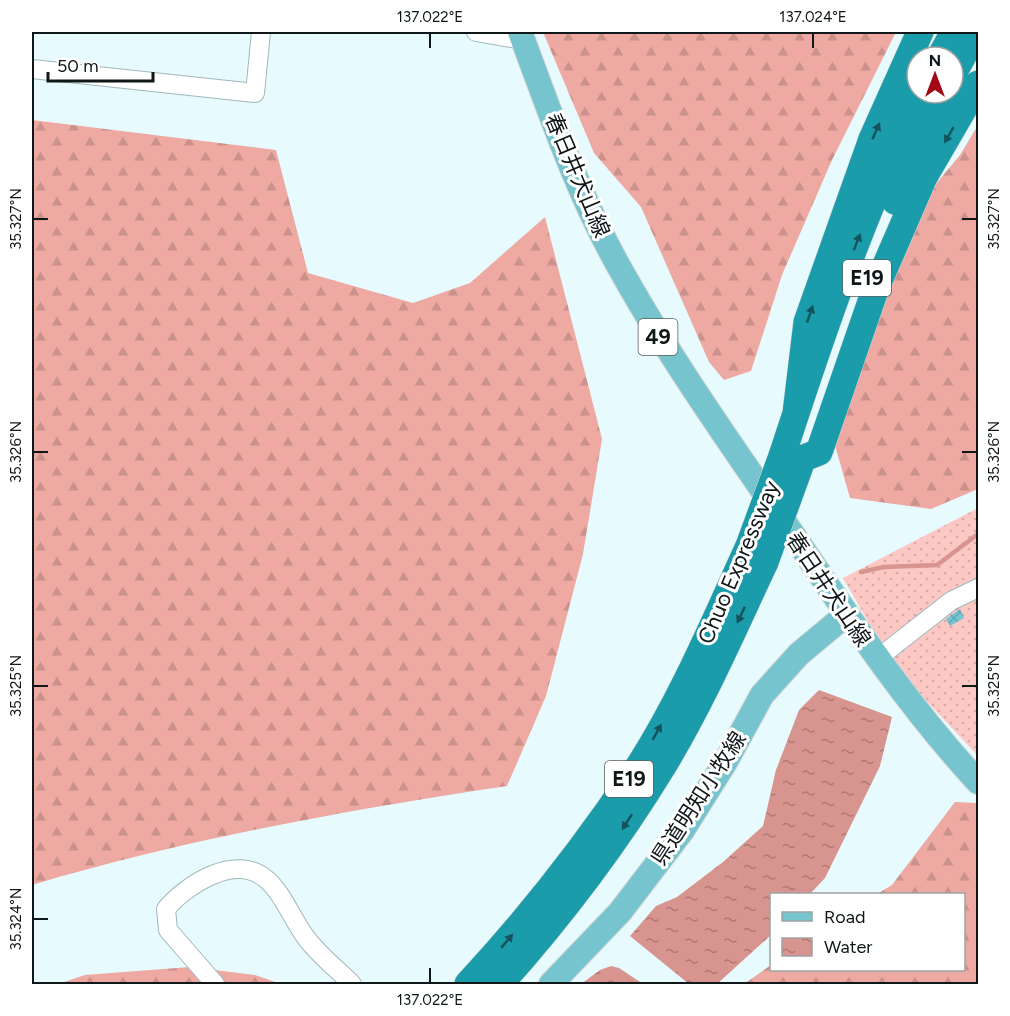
<svg xmlns="http://www.w3.org/2000/svg" width="1010" height="1016" font-family="Figtree,'Noto Sans JP',sans-serif">
<style>
.grass{fill:url(#grass-dots)}
.forest{fill:url(#forest-firs)}
.water{fill:url(#water-ripples)}
.lines{fill:none;stroke-linecap:round;stroke-linejoin:round}
.stream{stroke:#d8948e;stroke-width:4.5}
.building{fill:url(#building-cross-hatch)}
.minor-casing{stroke:#a1b8bb;stroke-width:20}
.major-casing{stroke:#d4d5d6;stroke-width:26}
.highway-casing{stroke:#d4d5d6;stroke-width:28}
.minor{stroke:#fff;stroke-width:18}
.major{stroke:#76c4cd;stroke-width:24}
.highway{stroke:#1b9cab;stroke-width:27}
.highway-bridge-casing{stroke:#d4d5d6;stroke-width:28;stroke-linecap:butt}
.highway-bridge{stroke:#1b9cab;stroke-width:27}
.oneway{fill:#14535b}
.ticks{fill:none;stroke:#0f1719;stroke-width:2}
.labels{text-anchor:middle;stroke-width:6;stroke-linejoin:round;paint-order:stroke}
.shield{fill:#fff;stroke:#575d5e;stroke-width:1.5}
.shield-label{font-size:21px;font-weight:bold;fill:#0f1719}
.street-label{font-size:22px;fill:#0f1719;stroke:#fff}
.neatline{fill:none;stroke:#0f1719;stroke-width:2}
.ticks-label{font-size:15px;text-anchor:middle;fill:#0f1719}
</style>
<defs>
<pattern id="grass-dots" width="8" height="8" patternUnits="userSpaceOnUse" patternTransform="scale(1.5)"><rect width="8" height="8" fill="#fdc8c3"/><path d="M2 2h.1M6 6h.1" fill="none" stroke="#d8aba7" stroke-width="1.8" stroke-linecap="round"/></pattern>
<pattern id="forest-firs" width="22" height="20" patternUnits="userSpaceOnUse" patternTransform="scale(1.5)"><rect width="22" height="20" fill="#eea9a2"/><path d="M5 1l3.5 6h-7zM16 11l3.5 6h-7z" fill="#cb918b"/></pattern>
<pattern id="water-ripples" width="26" height="14" patternUnits="userSpaceOnUse" patternTransform="scale(1.5)"><rect width="26" height="14" fill="#d8948e"/><path d="M2 4q2-2 4 0t4 0M15 11q2-2 4 0t4 0" fill="none" stroke="#ae7873"/></pattern>
<pattern id="building-cross-hatch" width="8" height="8" patternUnits="userSpaceOnUse" patternTransform="scale(1.5)"><rect width="8" height="8" fill="#72c5d1"/><path d="M0 0l8 8M0 8l8-8" fill="none" stroke="#62a8b3"/></pattern>
</defs>
<rect width="100%" height="100%" fill="#e7fafd"/>
<path class="grass" d="M978,508V756L920,694L881,644L843,578Z"/>
<path class="forest" d="M543,32H896L832,160L782,275L751,371L724,380L709,362L641,207L594,153Z
M32,120L276,150L308,273L413,303L470,283L545,217L602,439L583,554L546,696L507,786C347,810 187,839 32,885Z
M978,125V489L931,509L850,498L830,428L935,185L960,155Z
M955,802L978,803V984H744L771,965L772,970H964V894H877L892,885Z
M190,967L255,975L281,984H58L85,975Z"/>
<path class="water" d="M819,690L892,717L880,766L825,878L810,894H772L771,935L717,984H689L630,936L656,906L677,897L723,862L763,826L776,770L799,710Z
M611,966L619,968L643,984H581L600,970Z"/>
<g class="lines">
<path class="stream" d="M861,572L884,567L937,565L978,534"/>
</g>
<path class="building" d="M960,609L964,618L950,626L946,619Z"/>
<g class="lines">
<g class="minor-casing">
<path id="minor" d="M476,32L523,40
M32,69L255,93L261,32
M877,659L951,601L978,588
M215,984L168,930L166,909C187,884 236,853 266,879C283,893 293,921 307,939C320,956 338,970 352,984"/>
</g>
<g class="major-casing">
<path id="major" d="M520,32C548,106 574,184 612,254C665,352 730,443 794,536C852,622 907,705 978,782
M551,984L620,912L682,831L726,761L762,695L799,654L847,614"/>
</g>
<g class="highway-casing">
<path id="highway" d="M940,57L954,32
M953,74L976,32
M895,201L912,156L943,93
M796,413L807,322L872,139L920,32
M782,456C822,333 864,209 921,93
M804,458L819,452L875,290L924,177L978,84
M468,984C530,917 588,843 639,766C683,697 715,620 749,546
M500,984C560,917 616,843 663,766C703,700 733,630 765,562"/>
</g>
<use href="#minor" class="minor"/>
<use href="#major" class="major"/>
<use href="#highway" class="highway"/>
<g class="highway-bridge-casing">
<path id="highway-bridge" d="M749,546L782,456
M765,562L800,466"/>
</g>
<use href="#highway-bridge" class="highway-bridge"/>
</g>
<defs><path id="oneway-solid" d="M-6-.8H1V-3.2L6.5 0L1 3.2V.8H-6Z" transform="scale(1.5)"/></defs>
<g class="oneway">
<use href="#oneway-solid" transform="translate(876 131) rotate(-66)"/>
<use href="#oneway-solid" transform="translate(949 135) rotate(120)"/>
<use href="#oneway-solid" transform="translate(857 242) rotate(-69)"/>
<use href="#oneway-solid" transform="translate(810 314) rotate(-71)"/>
<use href="#oneway-solid" transform="translate(741 615) rotate(115)"/>
<use href="#oneway-solid" transform="translate(657 732) rotate(-61)"/>
<use href="#oneway-solid" transform="translate(627 822) rotate(123)"/>
<use href="#oneway-solid" transform="translate(507 941) rotate(-50)"/>
</g>
<path class="ticks" d="M430,33V48M813,33V48M33,219H48M962,219H977M33,452H48M962,452H977M33,686H48M962,686H977M33,919H48M430,968V983"/>
<g class="labels">
<g class="shield">
<rect x="843" y="260" width="48" height="36" rx="4.5"/>
<rect x="638.5" y="319" width="39" height="36" rx="4.5"/>
<rect x="605" y="761" width="48" height="36" rx="4.5"/>
</g>
<g class="shield-label">
<text x="867" y="285">E19</text>
<text x="658" y="344">49</text>
<text x="629" y="786">E19</text>
</g>
<g class="street-label">
<text transform="translate(578 175) rotate(67)" y="8">春日井犬山線</text>
<text transform="translate(738 562) rotate(-67)" y="8">Chuo Expressway</text>
<text transform="translate(829 589) rotate(56)" y="8">春日井犬山線</text>
<text transform="translate(698 798) rotate(-57)" y="8">県道明知小牧線</text>
</g>
</g>
<rect width="1010" height="1016" fill="none" stroke="#ffffff" stroke-width="66"/>
<rect x="770" y="893" width="195" height="78" fill="#ffffff" stroke="#9fa2a3" stroke-width="1.5"/>
<rect x="782" y="912" width="30" height="9" fill="#76c4cd" stroke="#9fa2a3" stroke-width="1.5"/>
<text x="824" y="923" font-size="18" fill="#0f1719">Road</text>
<rect x="782" y="938" width="30" height="18" fill="url(#water-ripples)" stroke="#9fa2a3" stroke-width="1.5"/>
<text x="824" y="953" font-size="18" fill="#0f1719">Water</text>
<g transform="translate(935 75)"><circle r="28" fill="#ffffff" stroke="#9fa2a3" stroke-width="1.5"/>
<path d="M0-4.5L10 22L0 15L-10 22Z" fill="#a30819"/>
<text y="-9" font-size="16" font-weight="bold" text-anchor="middle" fill="#0f1719">N</text>
</g>
<path d="M48 72v9h105v-9" fill="none" stroke="#0f1719" stroke-width="3"/>
<text x="57" y="72" font-size="18" fill="#0f1719" stroke="#ffffff" stroke-width="4.5" paint-order="stroke">50 m</text>
<rect x="33" y="33" width="944" height="950" class="neatline"/>
<g class="ticks-label">
<text x="430" y="22">137.022°E</text>
<text x="813" y="22">137.024°E</text>
<text transform="translate(16 219) rotate(-90)" y="5">35.327°N</text>
<text transform="translate(994 219) rotate(-90)" y="5">35.327°N</text>
<text transform="translate(16 452) rotate(-90)" y="5">35.326°N</text>
<text transform="translate(994 452) rotate(-90)" y="5">35.326°N</text>
<text transform="translate(16 686) rotate(-90)" y="5">35.325°N</text>
<text transform="translate(994 686) rotate(-90)" y="5">35.325°N</text>
<text transform="translate(16 919) rotate(-90)" y="5">35.324°N</text>
<text x="430" y="1005">137.022°E</text>
</g>
</svg>
